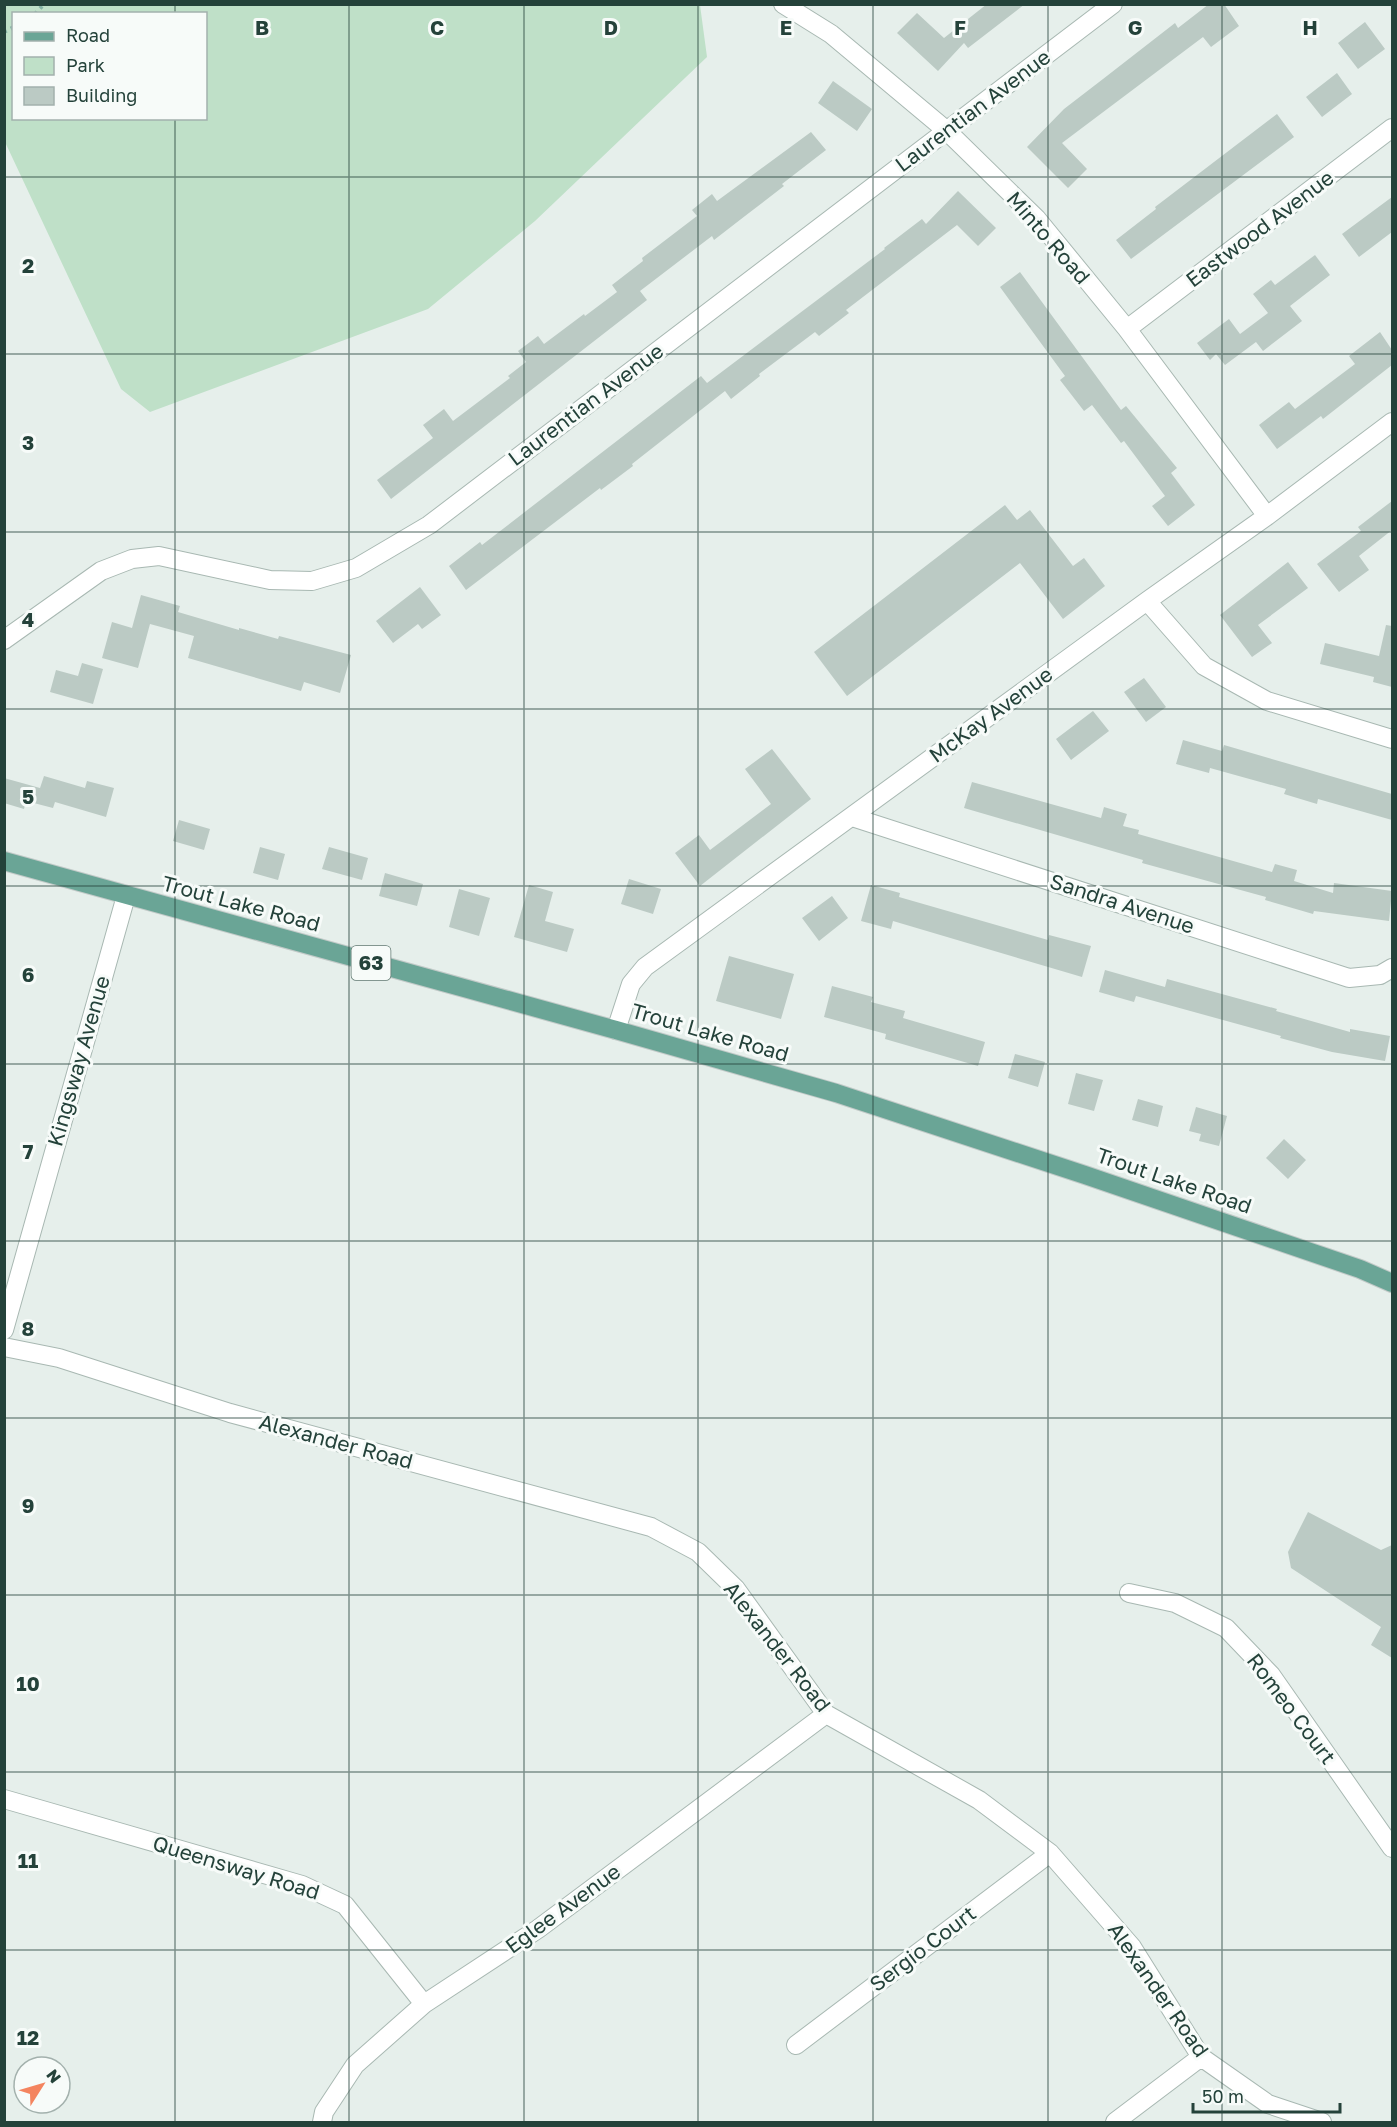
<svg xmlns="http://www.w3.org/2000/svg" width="1397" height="2127" font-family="'Golos Text',sans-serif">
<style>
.green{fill:#bfe0c8;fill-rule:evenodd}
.building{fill:#bbcac4}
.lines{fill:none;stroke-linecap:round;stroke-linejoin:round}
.minor-casing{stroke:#a8b8b2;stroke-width:20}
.primary-casing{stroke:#c2cac8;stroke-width:20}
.path{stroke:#86b3a5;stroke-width:4;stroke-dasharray:3 4.5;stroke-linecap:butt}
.minor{stroke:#fff;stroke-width:18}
.primary{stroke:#6aa596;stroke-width:18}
.grid{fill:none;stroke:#24423a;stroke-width:1.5;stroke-opacity:0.55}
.labels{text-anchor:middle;stroke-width:6;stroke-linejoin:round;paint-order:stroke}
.shield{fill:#f7fbf9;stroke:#637a73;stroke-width:1.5}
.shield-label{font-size:20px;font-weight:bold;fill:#24423a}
.street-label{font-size:21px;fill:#24423a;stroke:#f7fbf9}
.grid-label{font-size:20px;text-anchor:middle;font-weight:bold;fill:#24423a;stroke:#f7fbf9;stroke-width:6;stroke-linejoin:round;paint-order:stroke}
</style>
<rect width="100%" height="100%" fill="#e6efeb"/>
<path class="green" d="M5,4L700,5L707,57L535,221L428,309L150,412L121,389L5,142ZM14,14H206V118H14Z"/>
<path class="building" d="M987,4H1025L968,48L964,43L938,71L897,33L917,13L944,38Z
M1209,4H1224L1239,26L1211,47L1203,37L1062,143L1087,169L1068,188L1027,147L1064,109L1103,79L1175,23L1178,28Z
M1365,22L1385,49L1358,69L1338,43Z
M1337,73L1352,94L1322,117L1306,97Z
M833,81L872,109L857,131L818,103Z
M1277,114L1294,137L1131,259L1116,240L1156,209L1155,207Z
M811,132L826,150L782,184L784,186L745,216L714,240L712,236L640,291L647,300L391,499L377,480L433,438L423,425L444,409L453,421L510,378L508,376L526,362L518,351L538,336L544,344L584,314L585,316L617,292L612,285L643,261L642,258L697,216L692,210L712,194L717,201Z
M958,191L996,228L978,246L957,225L846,310L849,313L819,336L815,332L759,374L760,376L731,399L725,391L632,464L633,466L601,490L600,488L466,590L449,566L480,542L482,545L701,376L707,383L885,249L884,248L922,219L926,224Z
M1392,197V232L1359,257L1342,234Z
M1315,255L1330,275L1290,306L1302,321L1263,351L1256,342L1225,365L1216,354L1210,360L1197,343L1229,319L1240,334L1268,313L1253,294L1271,280L1275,285Z
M1020,272L1121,410L1126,406L1177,468L1171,473L1195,505L1168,526L1152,506L1165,496L1124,441L1121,443L1092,405L1084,411L1060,380L1065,376L1000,287Z
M1380,332L1392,350V365L1323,419L1321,416L1277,449L1259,425L1289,402L1295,409L1355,364L1349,356Z
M1392,501V530L1359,556L1369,570L1339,592L1317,564L1361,531L1358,527Z
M1005,505L1017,520L1030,510L1073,566L1084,558L1105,586L1063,619L1020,563L847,696L814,652Z
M1288,562L1308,588L1258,625L1272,643L1252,657L1220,615Z
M420,587L441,615L422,629L418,624L393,643L376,621Z
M141,595L180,606L178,612L239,630V628L278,639L279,636L351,655L340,693L304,682L301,691L188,658L194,636L150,624L138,668L102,658L112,622L132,628Z
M1386,625L1392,626V687L1373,682L1374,677L1320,664L1325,643L1379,656Z
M82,663L103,669L93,704L50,692L56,670L78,676Z
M1144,678L1166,707L1146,722L1124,692Z
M1093,711L1109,731L1071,760L1056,739Z
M1183,740L1222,751L1224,745L1392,794V820L1318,799L1317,804L1284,794L1286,789L1210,768L1209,773L1176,764Z
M772,749L811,799L700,886L675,853L699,835L710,850L771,804L745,769Z
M44,776L85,788L87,781L114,788L106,817L55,802L53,808L26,801L24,809L4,803V778L40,788Z
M972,782L1101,818L1104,807L1127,814L1123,826L1139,830L1138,834L1272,872L1275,864L1297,870L1294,881L1333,893L1334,883L1392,891L1389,921L1314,911L1313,914L1265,900L1266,897L1142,863L1143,860L964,808Z
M179,820L210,829L204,850L173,841Z
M260,847L285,854L278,880L253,873Z
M329,847L368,858L362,880L322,869Z
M385,873L423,884L417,906L379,896Z
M629,879L661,889L653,914L621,904Z
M529,885L553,892L545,921L574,929L567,952L514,937Z
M871,885L900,893L899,897L1048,940L1049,935L1091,946L1082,977L893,921L891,929L861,921Z
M459,889L490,898L479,936L449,927Z
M832,896L848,918L819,941L802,918Z
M729,956L794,974L781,1019L716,1001Z
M1105,970L1165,987L1167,979L1277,1009L1276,1011L1350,1032V1029L1390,1036L1385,1061L1332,1052L1280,1038L1281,1036L1136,996L1134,1002L1099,992Z
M832,986L873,997L871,1002L905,1011L903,1018L985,1042L978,1066L885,1039L886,1034L824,1017Z
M1015,1054L1045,1062L1038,1087L1008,1078Z
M1076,1073L1103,1080L1094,1111L1068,1104Z
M1138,1099L1163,1106L1158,1127L1132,1120Z
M1196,1107L1227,1116L1219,1146L1199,1141L1201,1134L1189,1131Z
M1284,1139L1306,1160L1288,1179L1266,1158Z
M1308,1512L1381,1550L1392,1545V1658L1371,1645L1381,1627L1291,1568L1288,1552Z"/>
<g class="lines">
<g class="minor-casing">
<path id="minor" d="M783,4L831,34L947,131L1037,219L1127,329L1267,516
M1127,329L1392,128
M1147,601L1204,666L1267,701L1392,739
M4,640L101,571L132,559L159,556L270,580L312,581L356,568L429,525L1113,4
M852,817L1349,978L1380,975L1392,968
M616,1030L631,984L645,967L1147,601L1267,516L1392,422
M4,1330L126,896
M4,1347L59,1358L230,1413L651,1527L698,1552L736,1589L826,1714L979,1800L1050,1853L1132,1947L1201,2057L1268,2104L1322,2122
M1129,1593L1175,1603L1226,1628L1271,1675L1392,1848
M4,1799L302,1885L345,1905L424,2004
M796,2045L1050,1853
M322,2122L324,2112L355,2065L424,2004L538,1929L826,1714
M1115,2122L1201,2057"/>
</g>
<g class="primary-casing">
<path id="primary" d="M4,861L616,1030L836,1093L1085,1175L1360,1269L1392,1283"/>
</g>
<path class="path" d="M35,14L44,4
M4,32L14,27"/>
<use href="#minor" class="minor"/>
<use href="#primary" class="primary"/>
</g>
<path class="grid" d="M175,4V14M349,4V2122M524,4V2122M698,4V2122M873,4V2122M1048,4V2122M1222,4V2122M175,118V2122M4,177H1392M4,354H1392M4,532H1392M4,709H1392M4,886H1392M4,1064H1392M4,1241H1392M4,1418H1392M4,1595H1392M4,1772H1392M4,1950H1392"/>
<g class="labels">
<rect class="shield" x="351.5" y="946" width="39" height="34" rx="4.5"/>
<g class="shield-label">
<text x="371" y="970">63</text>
</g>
<g class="street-label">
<text transform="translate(973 111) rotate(-37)" y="7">Laurentian Avenue</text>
<text transform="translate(1260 229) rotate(-37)" y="7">Eastwood Avenue</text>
<text transform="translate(1048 238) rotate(49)" y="7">Minto Road</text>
<text transform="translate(586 405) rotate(-37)" y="7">Laurentian Avenue</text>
<text transform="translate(991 715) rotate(-36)" y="7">McKay Avenue</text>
<text transform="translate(241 904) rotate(15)" y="7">Trout Lake Road</text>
<text transform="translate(1122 904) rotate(18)" y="7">Sandra Avenue</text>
<text transform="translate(710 1033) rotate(16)" y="7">Trout Lake Road</text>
<text transform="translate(79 1061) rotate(-74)" y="7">Kingsway Avenue</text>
<text transform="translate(1174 1181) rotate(19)" y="7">Trout Lake Road</text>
<text transform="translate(336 1442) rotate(15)" y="7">Alexander Road</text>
<text transform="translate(777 1647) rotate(52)" y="7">Alexander Road</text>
<text transform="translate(1291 1709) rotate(53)" y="7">Romeo Court</text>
<text transform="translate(236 1868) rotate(17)" y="7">Queensway Road</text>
<text transform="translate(563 1909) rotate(-36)" y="7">Eglee Avenue</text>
<text transform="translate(923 1949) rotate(-37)" y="7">Sergio Court</text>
<text transform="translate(1158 1990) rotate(55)" y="7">Alexander Road</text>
</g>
</g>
<g class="grid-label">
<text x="262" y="35">B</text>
<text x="437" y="35">C</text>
<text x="611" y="35">D</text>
<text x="786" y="35">E</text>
<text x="960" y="35">F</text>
<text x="1135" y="35">G</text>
<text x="1310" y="35">H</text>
<text x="28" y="273">2</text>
<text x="28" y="450">3</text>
<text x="28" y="627">4</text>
<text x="28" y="804">5</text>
<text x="28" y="982">6</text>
<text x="28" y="1159">7</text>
<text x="28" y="1336">8</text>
<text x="28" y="1513">9</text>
<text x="28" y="1691">10</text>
<text x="28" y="1868">11</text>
<text x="28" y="2045">12</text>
</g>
<rect width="1397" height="2127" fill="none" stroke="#24423a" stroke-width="12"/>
<rect x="12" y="12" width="195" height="108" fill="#f7fbf9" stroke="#a3b1ad" stroke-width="1.5"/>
<rect x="24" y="32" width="30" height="9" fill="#6aa596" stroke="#a3b1ad" stroke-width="1.5"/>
<text x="66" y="42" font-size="18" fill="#24423a">Road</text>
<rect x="24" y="57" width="30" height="18" fill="#bfe0c8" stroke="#a3b1ad" stroke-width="1.5"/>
<text x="66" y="72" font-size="18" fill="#24423a">Park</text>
<rect x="24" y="87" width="30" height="18" fill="#bbcac4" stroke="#a3b1ad" stroke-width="1.5"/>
<text x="66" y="102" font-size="18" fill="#24423a">Building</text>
<g transform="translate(42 2085) rotate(53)"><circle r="28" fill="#f7fbf9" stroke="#a3b1ad" stroke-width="1.5"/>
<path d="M0-4.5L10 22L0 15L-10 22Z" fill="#f4845f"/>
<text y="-9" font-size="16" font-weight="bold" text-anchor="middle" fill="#24423a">N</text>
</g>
<path d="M1193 2103v9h147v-9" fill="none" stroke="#24423a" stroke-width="3"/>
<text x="1202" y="2103" font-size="18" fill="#24423a" stroke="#f7fbf9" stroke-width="4.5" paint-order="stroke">50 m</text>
</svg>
